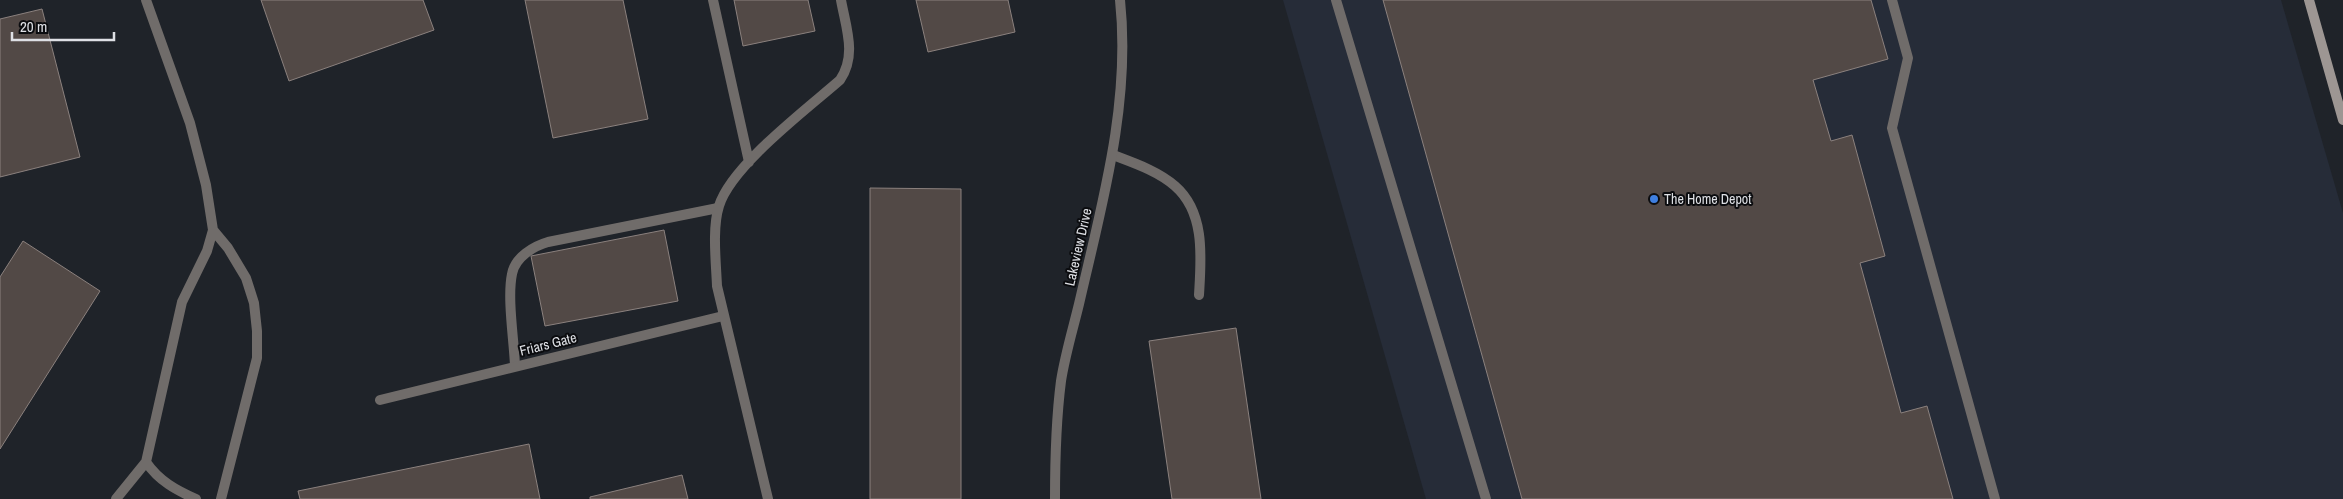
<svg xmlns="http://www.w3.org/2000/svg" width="2343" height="499" font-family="'Archivo Narrow',sans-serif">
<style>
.built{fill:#262c38}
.building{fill:#524946;stroke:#8b817e}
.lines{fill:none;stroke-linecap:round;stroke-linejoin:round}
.lane{stroke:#706c6a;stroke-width:10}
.street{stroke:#706c6a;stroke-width:10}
.secondary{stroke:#9d9693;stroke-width:10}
.shop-dot{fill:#3f7fe0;stroke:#0b0c0f;stroke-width:2}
.labels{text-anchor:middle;stroke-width:4;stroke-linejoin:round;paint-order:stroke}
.poi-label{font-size:14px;fill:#dee0e5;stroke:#0b0c0f;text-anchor:start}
.street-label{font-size:14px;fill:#dee0e5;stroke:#0b0c0f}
</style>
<rect width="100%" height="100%" fill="#1f2329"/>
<path class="built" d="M1283,0H2281L2343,213V499H1426Z"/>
<path class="building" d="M261,0H423L434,30L289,81Z
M525,0H623L648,119L553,138Z
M734,0H808L815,31L743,46Z
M916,0H1008L1015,32L928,52Z
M1383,0H1871L1888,59L1813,80L1831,141L1852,135L1885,256L1860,263L1901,413L1927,406L1953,499H1522Z
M42,9L80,157L0,177V19Z
M870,188L961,189V499H870Z
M664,230L678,301L545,326L531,256Z
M23,241L100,291L0,449V277Z
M1236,328L1261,499H1172L1149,341Z
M529,444L540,499H300L298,491Z
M682,475L688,499H590V497Z"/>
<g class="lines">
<path class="lane" d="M146,0L190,123L206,185L213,230L207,251L182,302L146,462C159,481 176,490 196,499
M1336,0L1486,499
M1892,0L1908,58L1892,128L1995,499
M1113,155C1134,163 1158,171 1175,186C1206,213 1201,259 1199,295
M213,230L228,248L246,278L254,303L257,331V358L221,499
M515,366C514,340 507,298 512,274C515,257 534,246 548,242L718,208
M116,499L146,462"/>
<path class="street" d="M713,0L749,162
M380,400L723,316
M768,499L717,286C716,262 712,228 719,206C731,166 807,109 840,80C857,55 846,28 841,0
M1055,499C1055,460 1056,420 1061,381C1065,355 1073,329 1079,304C1102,204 1131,103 1120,0"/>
<path class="secondary" d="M2309,0L2343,120"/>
</g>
<circle class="shop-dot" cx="1654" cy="199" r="5"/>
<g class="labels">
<g class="poi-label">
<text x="1664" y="204">The Home Depot</text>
</g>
<g class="street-label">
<text transform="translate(1078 247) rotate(-77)" y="5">Lakeview Drive</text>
<text transform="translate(548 344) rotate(-14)" y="5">Friars Gate</text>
</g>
</g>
<path d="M12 32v8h102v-8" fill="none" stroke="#dee0e5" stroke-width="2.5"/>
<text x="20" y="32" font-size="15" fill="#dee0e5" stroke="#0b0c0f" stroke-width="4" paint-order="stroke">20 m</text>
</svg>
